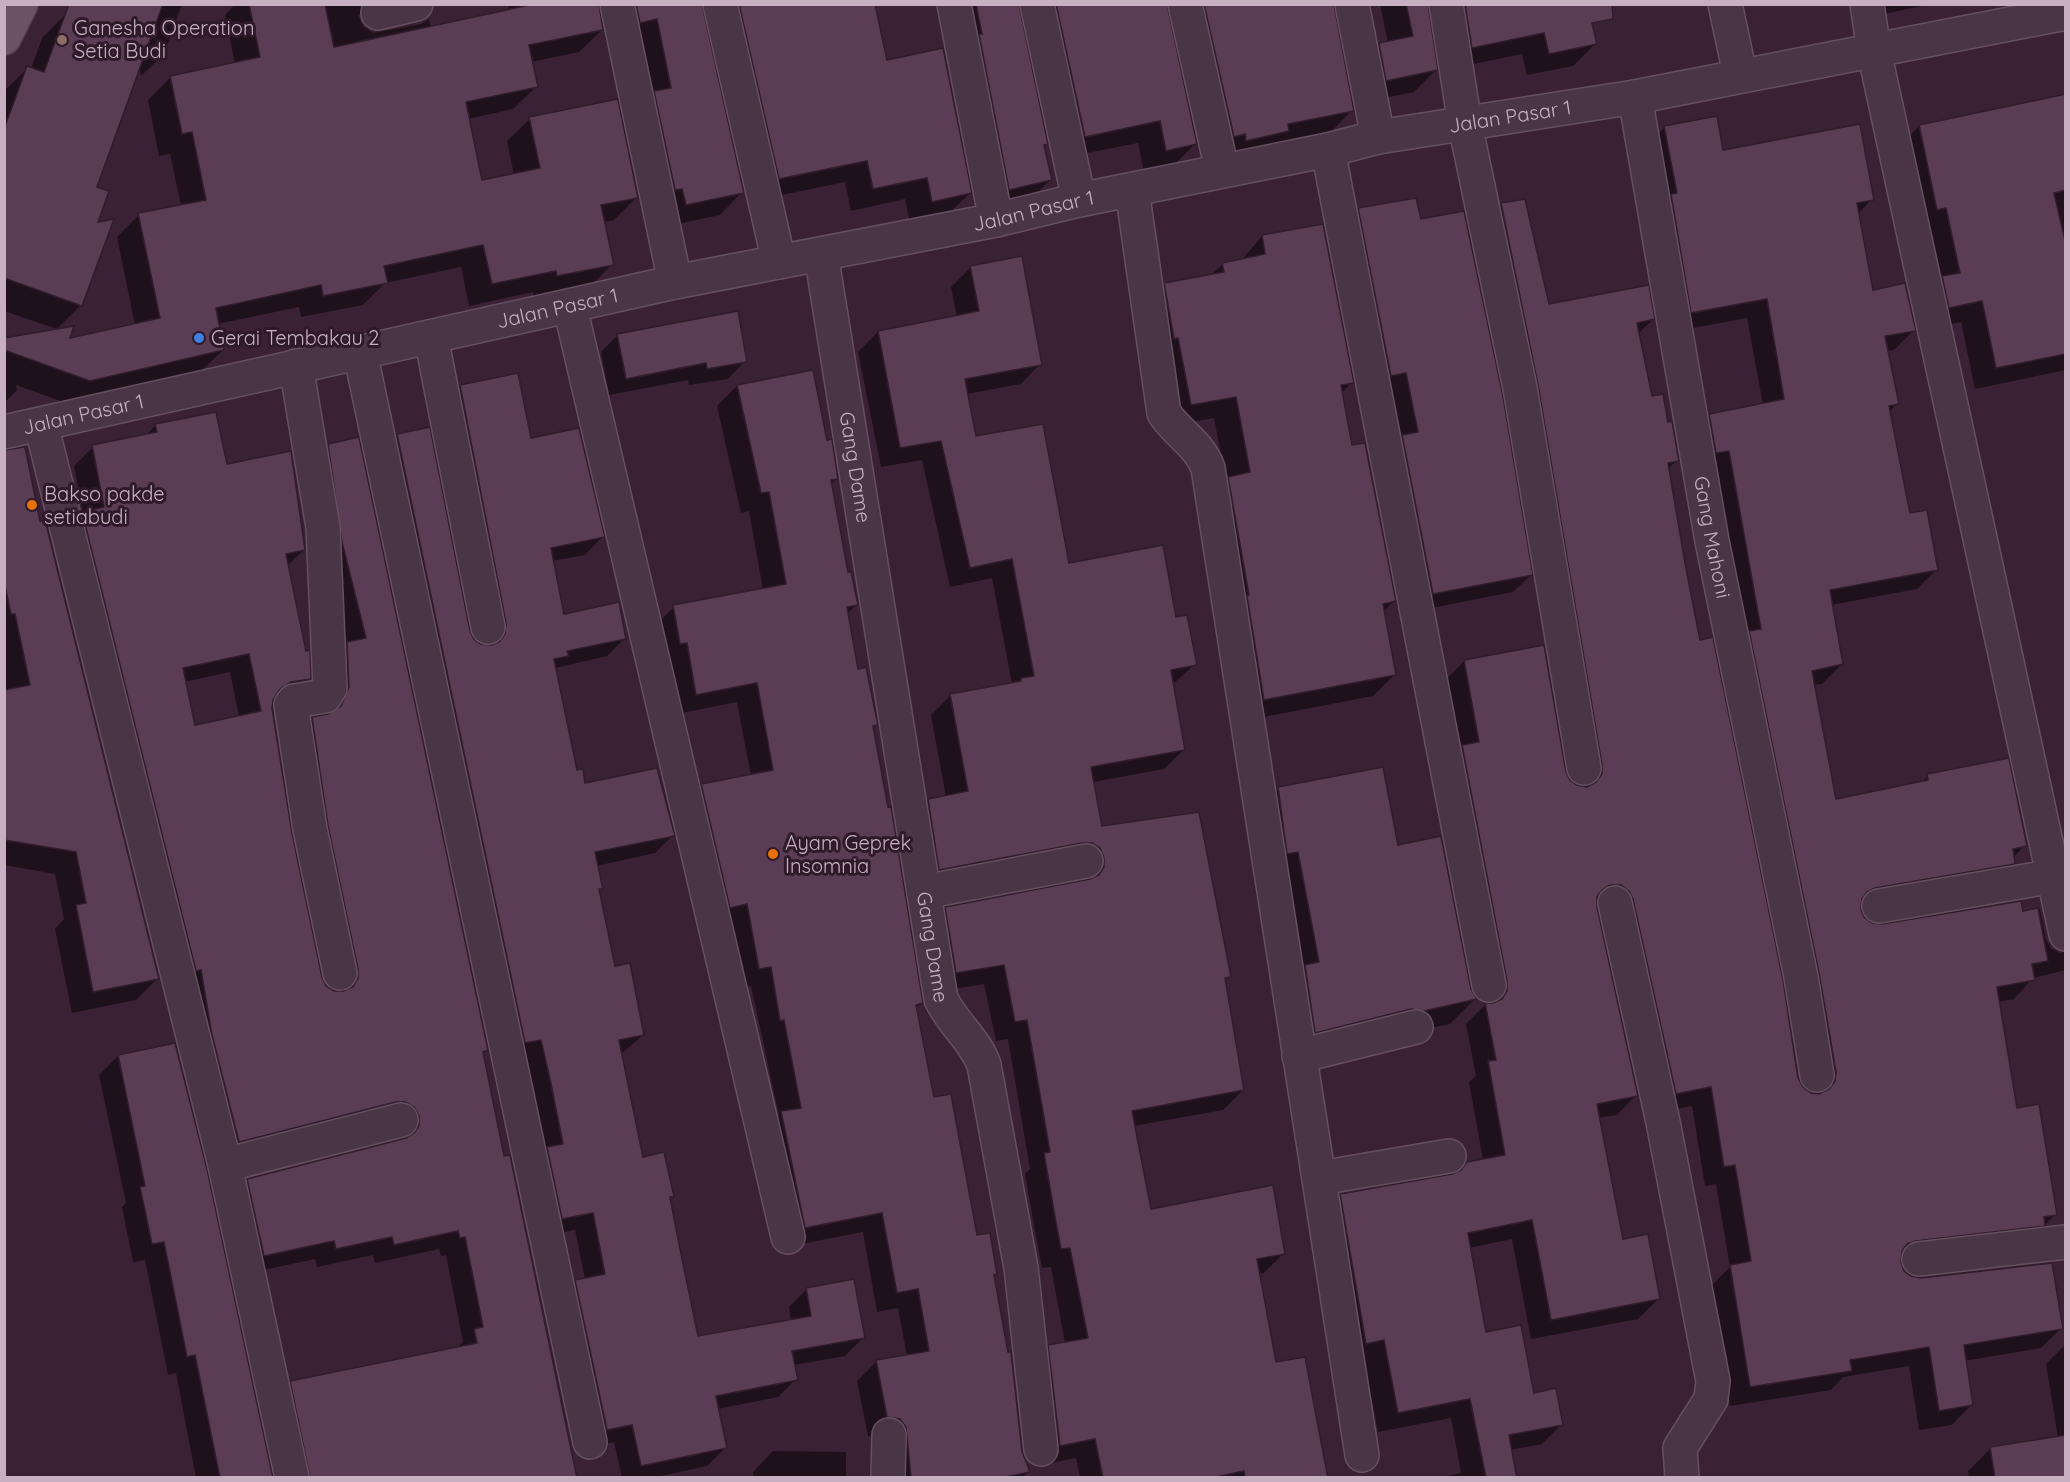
<svg xmlns="http://www.w3.org/2000/svg" width="2070" height="1482" font-family="Quicksand,sans-serif">
<style>
.shadow{fill:#0007;fill-rule:evenodd}
.building{fill:#5a3d54;stroke:#311c2d;stroke-width:1.5;fill-rule:evenodd}
.lines{fill:none;stroke-linecap:round;stroke-linejoin:round}
.minor-casing{stroke:#655061;stroke-width:36}
.primary-casing{stroke:#543e4f;stroke-width:36}
.minor{stroke:#4a3546;stroke-width:33}
.primary{stroke:#6b5366;stroke-width:33}
.education-dot{fill:#8d6e63;stroke:#2f1a2b;stroke-width:2}
.shop-dot{fill:#3f7fe0;stroke:#2f1a2b;stroke-width:2}
.food-dot{fill:#e8710a;stroke:#2f1a2b;stroke-width:2}
.labels{text-anchor:middle;stroke-width:6;stroke-linejoin:round;paint-order:stroke}
.poi-label{font-size:20px;fill:#c7b0c1;stroke:#2f1a2b;text-anchor:start}
.street-label{font-size:20px;fill:#c7b0c1;stroke:#2f1a2b}
</style>
<rect width="100%" height="100%" fill="#3a2135"/>
<path class="shadow" d="M80,4H182L164,54L141,76L139,66L95,188L96,224L81,305L57,329L4,311V91L28,68L31,69L42,38L66,14Z
M235,4H404L358,15L363,26L373,33L421,24L429,19L431,28L509,11L508,4H874L886,62L970,193L947,215L910,223L905,199L851,211L845,182L757,200L711,13L700,8L742,192L720,215L664,227L609,14L599,7L602,30L579,52L531,62L536,87L513,109L468,119L481,181L514,175L507,141L530,119L637,197L614,220L603,222L612,264L590,287L534,298L533,292L469,306L461,267L385,283L363,305L301,317L299,307L217,324L223,350L200,372L66,403L16,385L17,390L4,403V339L68,340L135,325L117,237L139,215L181,206L170,154L159,156L148,100L171,77L235,64L225,15Z
M948,4H1333L1352,110L1330,133L1275,144L1265,153L1224,162L1176,13L1165,7L1195,144L1173,166L1144,172L1138,143L1062,158L1029,14L1017,8L1046,144L1043,147L1050,180L1028,202L987,211Z
M1380,4H1587L1595,44L1573,66L1527,75L1522,54L1450,69L1439,15L1426,7L1436,70L1414,92L1364,102L1358,67L1380,45L1388,43Z
M1867,4H1931L1870,17Z
M2066,96V370L1975,389L1961,322L1928,329L1898,147L1919,126Z
M1665,127L1722,152L1872,199L1858,214L1871,291L1914,330L1894,350L1887,351L1897,404L1889,412L1909,515L1936,570L1917,589L1831,605L1842,664L1822,684L1813,685L1835,800L1921,783L1928,776L2025,845L2013,858L2014,863L1994,883L1860,906L1863,918L1871,925L1882,926L2040,909L2046,939L2051,948L2060,953L2065,951L2059,921L2066,915V970L2033,978L2014,999L1998,1002L2015,1110L2055,1215L2024,1245L1898,1259L1903,1272L1912,1278L2061,1328L2041,1348L1964,1361L1971,1405L1952,1425L1919,1430L1909,1366L1843,1377L1831,1390L1730,1406L1711,1286L1730,1267L1716,1184L1705,1186L1692,1106L1657,1113L1601,905L1595,904L1636,1095L1617,1115L1598,1118L1621,1241L1658,1299L1638,1319L1531,1339L1512,1239L1469,1248L1485,1333L1532,1394L1562,1424L1542,1444L1510,1450L1515,1478H1437L1461,1473L1451,1418L1378,1432L1364,1359L1346,1362L1321,1215L1341,1195L1457,1174L1467,1163L1483,1160L1469,1082L1476,1076L1466,1024L1488,1002L1443,766L1445,681L1464,661L1564,772L1569,781L1583,788L1519,405L1482,225L1501,205L1547,306L1653,319L1638,334L1650,398L1667,423L1677,460L1668,469L1699,641L1797,1078L1801,1087L1809,1094H1817L1800,994L1690,435L1710,415L1763,405L1747,318L1672,332L1645,147Z
M1359,210L1419,221L1531,575L1513,592L1416,611L1342,227Z
M1262,236L1352,382L1341,394L1351,447L1394,601L1383,612L1395,674L1373,696L1242,721L1226,481L1214,418L1169,426L1143,306L1165,284L1211,275L1223,264L1241,261Z
M971,267L1040,364L1021,384L967,394L975,438L1068,565L1175,618L1195,664L1172,685L1184,749L1164,769L1093,782L1101,828L1229,976L1224,981L1243,1090L1223,1110L1133,1126L1149,1210L1284,1253L1264,1273L1259,1274L1275,1364L1326,1478H1080L1076,1458L1040,1465L1029,1366L1049,1346L1065,1343L1051,1267L1042,1268L1036,1237L1025,1174L1030,1169L1008,1039L996,1041L984,984L936,992L926,928L946,908L1085,882V878L1080,868L920,889L909,820L928,800L946,797L931,715L951,695L1012,684L992,578L950,587L922,460L881,467L858,352L878,332L957,317L951,287Z
M618,335L745,361L728,379L689,385L688,380L609,395L601,352Z
M812,372L826,442L837,478L830,485L847,574L856,605L847,614L857,671L876,724L872,729L921,1003L915,1009L933,1099L976,1237L996,1274L993,1277L1021,1451L1028,1471L1022,1478H888L879,1438L868,1436L857,1381L877,1361L907,1356L898,1308L877,1312L863,1232L785,1247L762,1133L779,1116L751,986L740,989L682,805L702,785L751,776L737,702L677,714L654,627L674,607L763,590L749,511L741,513L717,406L737,386Z
M460,386L530,440L603,536L585,555L552,561L563,615L625,638L607,656L555,668L576,771L584,784L673,835L655,853L596,866L601,888L598,891L614,968L643,1035L621,1054L642,1158L672,1196L669,1199L697,1338L791,1321L789,1307L807,1289L863,1338L845,1356L794,1365L796,1379L778,1397L718,1409L725,1448L707,1466L652,1478H622L614,1442L589,1448L558,1299L576,1281L585,1279L575,1230L544,1236L379,454L397,436L428,429L468,631L472,640L481,646H488L442,404Z
M156,425L226,466L304,550L287,566L309,679L290,698L271,701V708L290,833L320,977L325,987L340,993L310,845L293,738L313,719L327,716L330,707L328,662L345,646L324,562L310,464L329,445L487,1050L482,1055L575,1478H287L272,1402L291,1383L456,1349L463,1342L446,1255L441,1256L439,1249L375,1263L373,1255L317,1267L315,1259L245,1274L229,1199L248,1180L401,1141V1136L220,1160L64,532L83,513L74,466L93,447L145,436ZM230,672L239,717L193,726L184,682Z
M4,464L39,522L158,978L136,1000L72,1013L55,929L64,919L55,874L4,865Z
M1279,789L1397,846L1475,999L1450,1024L1289,1058L1253,815Z
M118,1056L271,1478H196L176,1373L168,1375L145,1260L133,1262L122,1207L126,1203L99,1075Z
M2066,1344V1478H1969L1968,1471L1991,1448L2058,1438L2046,1364Z
M773,1451L846,1452V1478H753V1472Z"/>
<path class="building" d="M69,4H163L97,187L109,191L98,222L114,219L82,306L4,278V129L27,66L44,72Z
M249,4H325L334,47L534,4H599L603,30L529,45L538,87L466,102L482,180L540,168L529,117L618,99L638,198L601,205L614,265L557,276L556,271L492,284L483,245L384,266L388,283L323,296L321,285L216,308L224,350L90,381L4,350V338L74,326L70,338L160,318L138,213L206,200L192,132L182,134L170,76L260,57Z
M636,4H702L744,193L686,205L682,189L675,190L654,91L671,88L657,19L640,23Z
M739,4H875L887,60L943,48L972,193L932,202L927,178L873,189L867,161L779,179Z
M976,4H1019L1048,144L1044,145L1052,180L1009,190L979,34H982Z
M1056,4H1167L1197,144L1166,151L1160,121L1085,137Z
M1204,4H1334L1354,111L1288,124L1289,131L1246,141L1245,134L1234,137Z
M1406,4H1428L1438,70L1386,81L1379,43L1413,36Z
M1465,4H1612L1613,19L1592,23L1597,44L1549,54L1544,33L1472,48Z
M2066,94V190L2054,193L2066,245V354L1996,368L1982,301L1949,308L1942,276L1960,273L1946,208L1937,210L1919,125Z
M1717,116L1723,150L1860,124L1874,200L1857,203L1873,290L1905,283L1916,331L1885,336L1899,404L1889,406L1910,513L1927,510L1938,570L1830,590L1843,664L1812,671L1836,799L1928,780L1927,774L2009,758L2027,846L2013,849L2015,864L1875,888L1867,892L1862,899L1861,910L1864,917L1872,923L1882,924L2021,901L2023,911L2038,908L2048,961L2032,964L2035,980L1997,987L2017,1108L2039,1104L2057,1215L2044,1217L2045,1226L1916,1241L1907,1244L1902,1251L1901,1262L1904,1271L1911,1276L1921,1278L2052,1263L2063,1329L1964,1345L1973,1405L1939,1411L1929,1347L1850,1360L1852,1371L1750,1387L1730,1265L1751,1261L1735,1165L1724,1167L1711,1087L1676,1094L1633,899L1629,891L1621,885H1610L1602,890L1597,897V907L1638,1096L1597,1104L1623,1239L1648,1234L1660,1299L1551,1320L1532,1220L1468,1233L1486,1332L1521,1325L1534,1393L1556,1388L1563,1425L1509,1435L1517,1478H1486L1470,1399L1398,1413L1384,1340L1366,1344L1340,1194L1452,1174L1461,1170L1467,1162L1505,1155L1488,1061L1496,1060L1485,1003H1493L1502,999L1507,991V981L1462,745L1479,742L1464,660L1544,645L1566,772L1570,780L1577,785L1587,787L1596,782L1602,774V765L1538,385L1501,203L1525,199L1549,304L1649,285L1655,319L1637,323L1652,396L1663,394L1668,422L1672,421L1679,461L1668,463L1685,563L1700,640L1713,637L1783,980L1798,1078L1803,1087L1811,1093L1819,1094L1829,1089L1835,1081L1836,1072L1819,973L1749,631L1761,629L1729,451L1716,453L1709,414L1784,399L1767,299L1691,313L1671,194L1677,193L1664,126Z
M1416,198L1421,219L1464,211L1502,391L1533,575L1433,594L1402,435L1418,432L1406,373L1391,376L1358,208Z
M1323,224L1354,383L1341,385L1352,445L1365,443L1396,601L1383,604L1396,675L1264,700L1247,596L1249,595L1228,477L1250,472L1236,397L1191,405L1178,338L1174,339L1164,283L1224,272L1222,263L1265,254L1262,235Z
M1022,256L1042,365L965,379L976,436L1043,424L1069,563L1163,545L1176,617L1187,615L1197,665L1171,670L1185,750L1091,767L1102,826L1199,812L1231,977L1225,978L1244,1090L1132,1111L1151,1209L1273,1185L1285,1254L1257,1259L1276,1362L1305,1357L1328,1478H1245L1244,1471L1211,1478H1103L1095,1439L1060,1446L1048,1345L1088,1338L1070,1248L1061,1249L1055,1217L1044,1153L1050,1152L1027,1020L1015,1022L1004,965L956,973L945,907L1090,879L1099,875L1104,867V858L1100,848L1092,843H1082L939,870L928,799L968,791L950,694L1021,681V678L1034,676L1012,559L970,568L941,441L900,448L878,331L979,311L970,266Z
M738,311L747,362L707,369L706,363L626,379L617,334Z
M813,370L827,440L832,439L838,479L831,480L848,572L851,571L858,605L847,607L858,669L866,667L878,725L873,726L888,807L891,806L923,1003L916,1005L934,1097L951,1094L977,1235L990,1233L997,1274L994,1275L1008,1352H1011L1022,1451L1030,1472L1000,1478H911L906,1427L900,1419L887,1417L876,1360L929,1351L918,1289L897,1293L882,1213L805,1228L781,1111L801,1108L784,1020L780,1021L771,967L759,969L747,904L730,908L701,784L773,770L757,683L696,695L687,643L680,644L673,605L786,584L769,492L761,493L737,385Z
M518,373L531,438L579,428L605,537L551,548L564,614L619,602L626,639L567,651L569,656L554,659L577,770L583,769L585,783L657,768L675,836L595,852L603,889H599L615,966L630,963L644,1035L619,1040L643,1157L664,1152L674,1197H670L679,1244L698,1336L811,1316L806,1288L854,1279L865,1338L792,1351L798,1380L716,1396L727,1448L641,1466L632,1425L607,1430L575,1280L605,1274L593,1213L562,1219L547,1147L563,1144L550,1079L541,1040L525,1043L397,434L430,427L470,631L474,639L481,644L492,645L500,641L505,634L506,623L460,385Z
M216,412L227,464L291,451L305,550L286,554L306,651L310,650L311,679L291,682L280,689L273,700L272,708L292,833L322,977L326,986L334,991H343L353,987L358,978V969L328,826L312,717L328,714L341,706L349,687L347,642L366,638L342,542L328,444L359,437L488,1050L483,1052L504,1156L510,1155L577,1478H310L290,1381L477,1343L474,1329L483,1327L465,1237L460,1238L458,1231L394,1245L392,1237L336,1249L334,1241L264,1256L247,1179L406,1138L414,1133L419,1126V1116L414,1107L405,1102H396L239,1142L212,1035L201,970L196,971L82,512L104,507L92,445L157,432L155,424ZM249,654L261,711L195,725L183,668Z
M25,447L40,521L45,520L159,979L93,992L76,905L86,903L76,852L4,840V690L30,685L15,614H11L4,581V450Z
M1383,767L1398,845L1441,836L1471,989L1477,999L1424,1011L1411,1009L1315,1033L1305,965L1319,962L1298,852L1287,854L1278,787Z
M175,1043L207,1169L273,1478H220L195,1355L187,1357L164,1242L152,1244L140,1187L145,1186L118,1055Z
M2066,1435V1478H1995L1990,1447Z"/>
<g class="lines">
<g class="minor-casing">
<g id="minor">
<path d="M617,4L675,282"/>
<path d="M720,4L779,262"/>
<path d="M954,4L996,220"/>
<path d="M1037,4L1079,200"/>
<path d="M1185,4L1222,170"/>
<path d="M1352,4L1378,137"/>
<path d="M1446,4L1465,124L1520,388L1584,768"/>
<path d="M1725,4L1740,74"/>
<path d="M1867,4L1874,51L2066,934"/>
<path d="M378,13L416,4"/>
<path id="s1" d="M1635,97L1712,541L1801,977L1817,1075"/>
<path d="M1328,150L1489,985"/>
<path d="M1132,190L1164,413C1178,434 1199,444 1208,468L1362,1455"/>
<path id="s2" d="M821,254L941,999C953,1024 975,1040 984,1065L1021,1268L1041,1449"/>
<path d="M570,307L788,1237"/>
<path d="M431,337L488,627"/>
<path d="M360,352L590,1442"/>
<path d="M296,366L323,527L330,688L325,696L294,701L291,705L310,829L340,973"/>
<path d="M41,424L225,1165L292,1478"/>
<path id="s3" d="M4,432L675,282L996,220L1079,200L1328,150L1378,137L1635,97L2066,13"/>
<path d="M924,892L1086,861"/>
<path d="M1615,903L1663,1122L1713,1381L1711,1399L1680,1448L1682,1478"/>
<path d="M1879,906L2054,876"/>
<path d="M1299,1056L1416,1027"/>
<path d="M225,1165L401,1120"/>
<path d="M1320,1178L1449,1156"/>
<path d="M1919,1259L2066,1242"/>
<path d="M888,1478L889,1435"/>
</g>
</g>
<g class="primary-casing">
<path id="primary" d="M4,38L21,4"/>
</g>
<use href="#minor" class="minor"/>
<use href="#primary" class="primary"/>
</g>
<circle class="education-dot" cx="62" cy="40" r="6"/>
<circle class="shop-dot" cx="199" cy="338" r="6"/>
<g class="food-dot">
<circle cx="32" cy="505" r="6"/>
<circle cx="773" cy="854" r="6"/>
</g>
<g class="labels">
<g class="poi-label">
<text x="74" y="35">Ganesha Operation<tspan x="74" dy="23">Setia Budi</tspan></text>
<text x="211" y="345">Gerai Tembakau 2</text>
<text x="44" y="501">Bakso pakde<tspan x="44" dy="23">setiabudi</tspan></text>
<text x="785" y="850">Ayam Geprek<tspan x="785" dy="23">Insomnia</tspan></text>
</g>
<g class="street-label">
<text dy="7" stroke="none"><textPath href="#s3" startOffset="1539">Jalan Pasar 1</textPath></text>
<text dy="7" stroke="none"><textPath href="#s3" startOffset="1053">Jalan Pasar 1</textPath></text>
<text dy="7" stroke="none"><textPath href="#s3" startOffset="567">Jalan Pasar 1</textPath></text>
<text dy="7" stroke="none"><textPath href="#s3" startOffset="81">Jalan Pasar 1</textPath></text>
<text dy="7" stroke="none"><textPath href="#s2" startOffset="216">Gang Dame</textPath></text>
<text dy="7" stroke="none"><textPath href="#s1" startOffset="447">Gang Mahoni</textPath></text>
<text dy="7" stroke="none"><textPath href="#s2" startOffset="702">Gang Dame</textPath></text>
</g>
</g>
<rect width="2070" height="1482" fill="none" stroke="#c7b0c1" stroke-width="12"/>
</svg>
